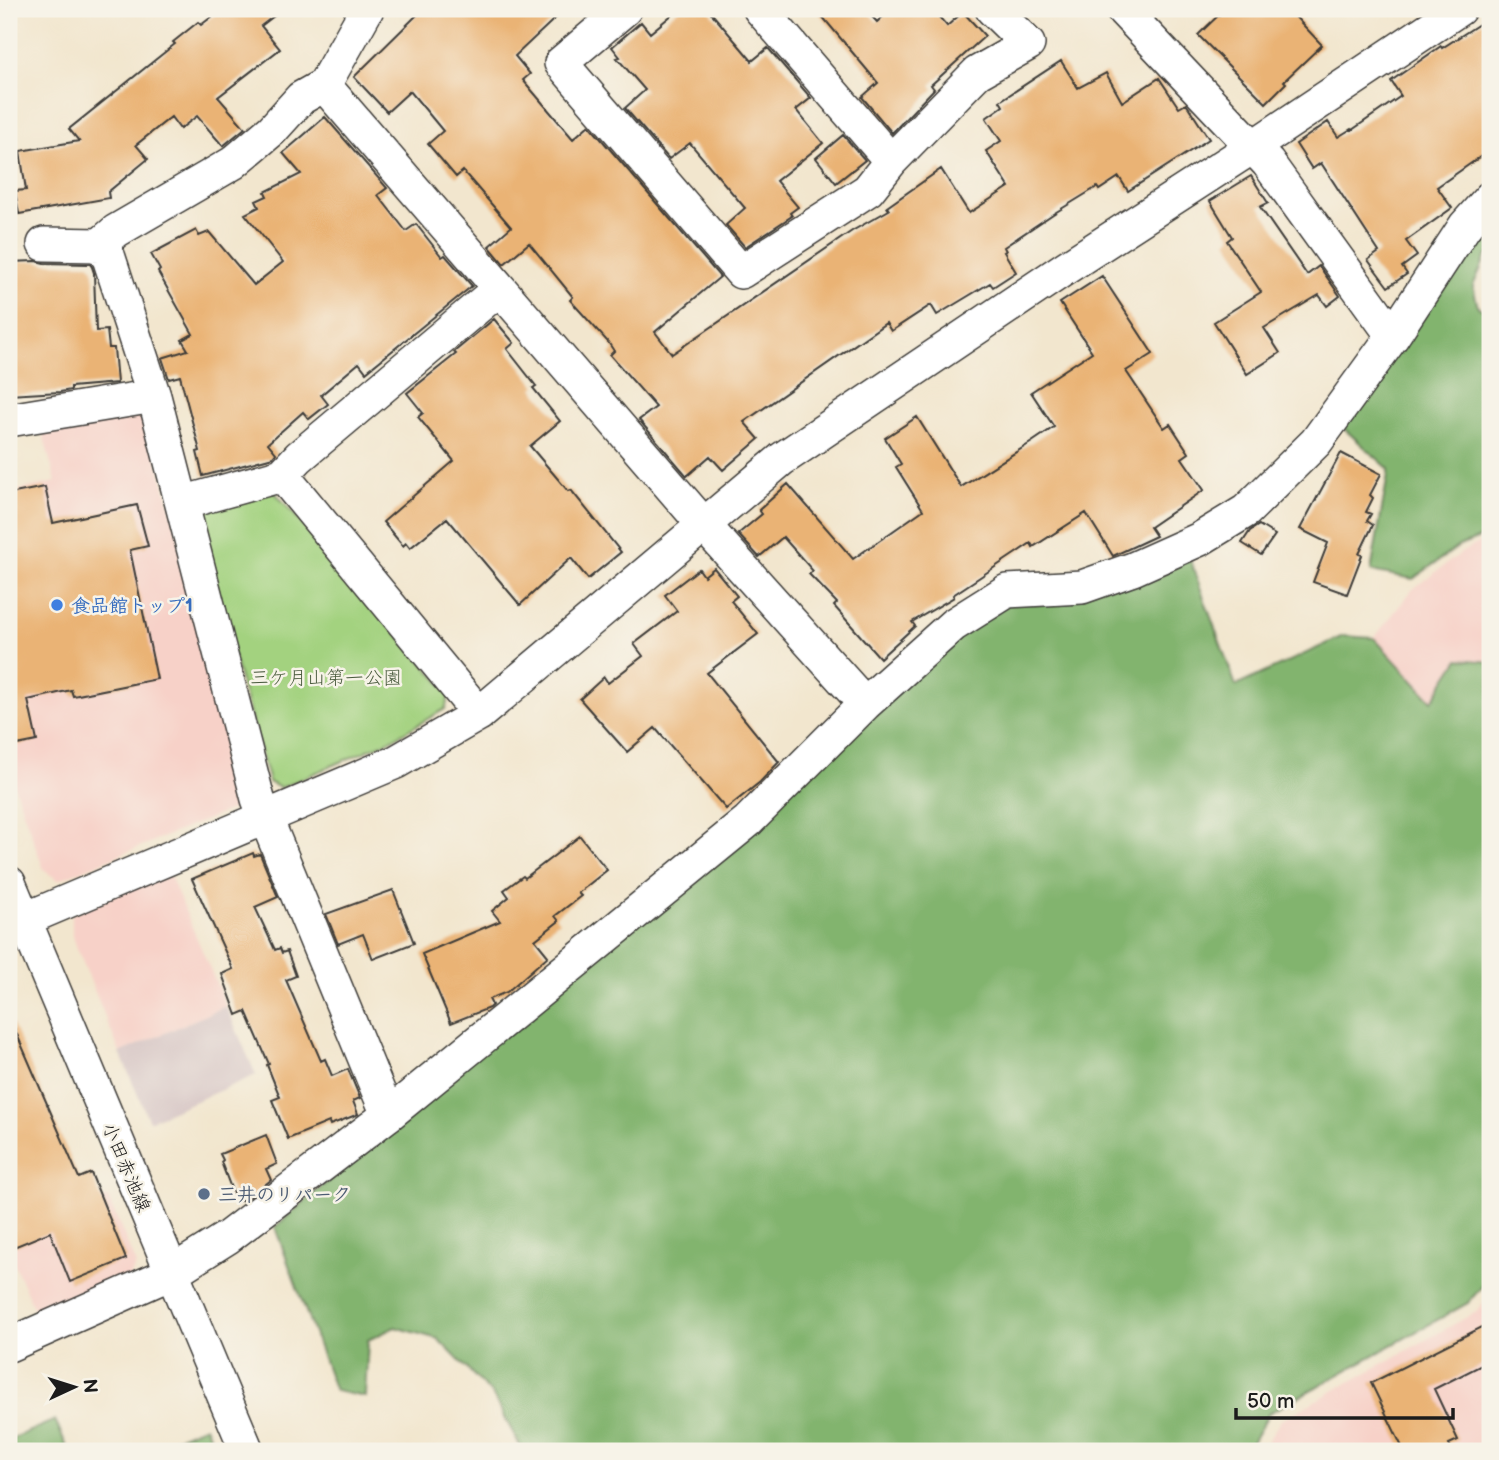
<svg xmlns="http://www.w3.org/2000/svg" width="1499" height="1460" font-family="'Balsamiq Sans','Klee One',sans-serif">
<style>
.built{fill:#f7d1c8}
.industrial{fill:#d2bfc0}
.green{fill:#a3d27f;stroke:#60774e;stroke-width:2}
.forest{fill:#82b46e;stroke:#4f6845;stroke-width:2}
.building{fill:#eab375}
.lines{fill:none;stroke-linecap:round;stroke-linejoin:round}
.minor-casing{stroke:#3c3a37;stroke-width:36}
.minor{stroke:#fff;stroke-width:33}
.shop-dot{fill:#3f7fe0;stroke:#f7f3e8;stroke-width:2.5}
.service-dot{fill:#5c6f8a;stroke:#f7f3e8;stroke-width:2.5}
.labels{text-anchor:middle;stroke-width:5;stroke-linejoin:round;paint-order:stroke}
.shop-label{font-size:19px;font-weight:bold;fill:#366cbe;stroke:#f7f3e8;text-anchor:start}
.park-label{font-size:19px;fill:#4b5c3f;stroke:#f7f3e8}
.street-label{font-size:19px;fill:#1c1c1c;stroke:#f7f3e8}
.service-label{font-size:19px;font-weight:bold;fill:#4e5e75;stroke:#f7f3e8;text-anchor:start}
</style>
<rect width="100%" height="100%" fill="#f7f3e8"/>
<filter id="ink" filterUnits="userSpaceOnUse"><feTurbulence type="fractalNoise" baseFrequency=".0143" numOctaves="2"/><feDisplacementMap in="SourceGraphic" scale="14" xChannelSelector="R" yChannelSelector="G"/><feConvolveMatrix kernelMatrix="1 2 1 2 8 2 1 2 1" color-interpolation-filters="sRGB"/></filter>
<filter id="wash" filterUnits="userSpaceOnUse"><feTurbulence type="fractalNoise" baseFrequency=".00686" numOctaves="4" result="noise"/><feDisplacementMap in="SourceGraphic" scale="28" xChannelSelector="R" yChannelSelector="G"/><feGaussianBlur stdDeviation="1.57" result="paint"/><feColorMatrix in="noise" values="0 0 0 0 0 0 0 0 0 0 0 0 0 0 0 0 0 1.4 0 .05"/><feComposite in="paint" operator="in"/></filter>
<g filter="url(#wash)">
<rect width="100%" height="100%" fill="#f2e6ce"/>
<path class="built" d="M135,411L146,418L246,786L235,808L58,880L44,870L9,771V492L56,482L41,427Z
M1490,537V662L1459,659L1433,701L1374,638L1413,589L1464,551Z
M168,871L226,1006L120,1053L72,936V914Z
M108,1197L136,1265L129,1278L39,1320L9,1253V1236Z
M1490,1294V1451H1261L1281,1420L1478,1311Z"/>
<path class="industrial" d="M226,1006L256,1075L149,1121L120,1053Z"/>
<path class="green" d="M272,489L450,694L445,709L387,742L280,788L269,782L196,523L206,510Z"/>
<path class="forest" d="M1490,220V254L1486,256L1473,286L1478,307L1490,313V534L1459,546L1413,579L1371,571L1389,469L1341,426L1431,293Z
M1188,554L1236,686L1343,636L1374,638L1432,701L1459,659L1490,662V1277L1468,1303L1269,1413L1247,1451H533L522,1449L492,1394L438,1339L395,1327L368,1340L365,1397L335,1391L275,1227L956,637L1010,602Z
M55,1420L69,1451H9V1440Z
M205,1426L216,1451H145Z"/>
<g id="blocks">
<path class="building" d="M222,9H283L261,26L280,49L218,97L245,128L223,146L197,116L180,129L171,117L136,145L148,159L108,192L109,198L19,214L15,191L26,190L20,151L79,141L69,129L175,44L173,42L198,22L201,25Z
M423,9H565L515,56L530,74L523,80L573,139L589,125L720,277L655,332L672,354L852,231L889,210L887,207L941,169L969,213L1009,187L986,151L1001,141L986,118L1003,106L1000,101L1061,61L1078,88L1106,73L1122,102L1159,78L1179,108L1186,104L1189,108L1209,139L1128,191L1119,177L1099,190L1097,187L1053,214L1004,247L1006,251L1004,252L1016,272L993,287L990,283L937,315L931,305L891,331L886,323L744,422L759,439L723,470L710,456L687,476L639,420L656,407L610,355L614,351L608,342L570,300L573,297L529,243L504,264L489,246L511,227L463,171L456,177L428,144L443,131L410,91L387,112L354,77Z
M679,9H708L752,61L768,48L811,98L796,110L823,143L776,181L798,207L790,213L792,216L745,247L726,225L745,208L690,143L669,159L625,108L645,90L617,58L620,57L612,47L641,22L650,33Z
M816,9H865L877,22L891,9H932L947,26L963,12L985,36L931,85L934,89L892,133L862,97L878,83Z
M1225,9H1288L1322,45L1284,81L1286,83L1266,103L1198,35Z
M1490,17V150L1437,187L1452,208L1406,241L1417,256L1402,267L1407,274L1388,287L1368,260L1379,252L1321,163L1312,169L1296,144L1328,122L1338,137L1351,129L1352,130L1401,96L1391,81L1441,46L1442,48Z
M325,117L387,188L378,195L406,231L416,224L442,257L445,255L472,286L366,372L359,363L321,395L328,404L309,419L303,412L268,443L276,453L273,457L203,476L197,452L200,451L180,376L169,379L162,358L188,350L182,340L193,334L158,272L160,270L151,254L196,230L199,236L209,232L254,285L283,262L245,214L259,207L256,201L267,196L265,192L301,174L283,153Z
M843,135L865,160L836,183L816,158Z
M1251,176L1268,203L1260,207L1307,275L1319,266L1340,296L1327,306L1319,295L1264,328L1280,353L1247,374L1214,322L1261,292L1227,241L1232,237L1210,201Z
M36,261L44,263L90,264L92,267L94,273L96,331L107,330L109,348H114L117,383L71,387V390L60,392L9,395V262Z
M1102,276L1153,354L1126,371L1164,428L1170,424L1189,453L1182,458L1204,490L1150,527L1156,536L1113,556L1086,513L1033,547L1031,543L953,595L954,597L912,622L915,626L880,658L834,606L837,603L809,574L813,571L783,537L759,557L738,534L762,514L759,510L788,484L853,559L923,510L896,467L901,464L885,438L917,417L961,487L1032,442L1054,427L1031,392L1092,352L1060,303Z
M494,319L514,343L507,349L536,386L533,388L560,421L530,446L568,491L571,490L621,552L588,579L571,558L520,605L447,518L410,548L406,543L403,546L383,522L454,461L418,417L423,413L407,393L456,354L454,352Z
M1341,453L1381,474L1370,495L1373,498L1366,512L1371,514L1367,521L1373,525L1359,554L1362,555L1347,594L1313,582L1328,543L1300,529Z
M45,487L53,523L137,505L148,546L130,550L157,679L73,696L71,690L28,700L37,741L12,746L9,732V494Z
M1259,525L1275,535L1261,555L1242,543L1250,531Z
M714,568L737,596L731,601L758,634L707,673L779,762L760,782L726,809L655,728L627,752L580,699L604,677L608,683L643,656L634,644L677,611L665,595L699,569L704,576Z
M580,836L607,870L578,893L581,896L555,916L559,921L535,940L548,956L507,992L489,999L492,1005L489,1008L451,1023L422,954L500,921L492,911L509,897L504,890L523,876L525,878Z
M253,853L254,856L260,854L278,897L255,907L275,950L280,948L282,953L287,951L296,976L286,980L321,1061L325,1059L332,1076L348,1069L360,1098L353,1101L358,1114L356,1115L330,1125L329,1122L288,1139L272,1100L280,1097L267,1065L269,1064L246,1011L237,1015L222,974L233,969L192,879Z
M393,890L414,943L373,959L363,934L338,944L326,914Z
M9,1016L79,1178L91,1173L126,1259L70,1282L50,1232L9,1249Z
M266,1135L277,1164L266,1169L271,1180L248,1198L239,1201L237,1195L234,1196L221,1162L223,1160L220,1154Z
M1490,1323V1361L1434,1389L1458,1440L1449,1444L1453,1451H1404L1371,1383Z"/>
</g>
</g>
<g filter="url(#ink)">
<use href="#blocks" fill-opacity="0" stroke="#3c3a37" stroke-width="2"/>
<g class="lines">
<g class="minor-casing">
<path id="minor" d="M367,9L324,85L301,98L272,130L233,163L116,231L100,245L109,258L154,396L258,799L388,1115
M625,9L561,63L741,272L868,190L891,161L977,73L1028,44L992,9
M760,9L891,161
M1122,9L1268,163L1393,336
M324,85L704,525L865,704
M44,244L100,245
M9,420L154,396
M282,475L479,714
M182,503L282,475L299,457L499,289
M9,883L247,1451
M9,926L396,762L479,714L782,459L1067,267L1254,146L1459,9
M9,1345L171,1273L228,1237L388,1115L748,821L865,704L953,625L1007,591L1082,587L1133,569L1200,539L1246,511L1316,442L1393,336L1465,226L1490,198"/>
</g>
<use href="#minor" class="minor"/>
</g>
</g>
<circle class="shop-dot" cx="57" cy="605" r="7"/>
<circle class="service-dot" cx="204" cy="1194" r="7"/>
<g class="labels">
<g class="shop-label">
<text x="71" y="612">食品館トップ1</text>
</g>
<g class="park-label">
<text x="326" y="684">三ケ月山第一公園</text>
</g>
<g class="street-label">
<text transform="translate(127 1167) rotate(67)" y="7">小田赤池線</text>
</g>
<g class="service-label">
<text x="218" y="1201">三井のリパーク</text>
</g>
</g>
<rect width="1499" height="1460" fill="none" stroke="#f7f3e8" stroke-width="35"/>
<g transform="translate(74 1387) rotate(86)" stroke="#f7f3e8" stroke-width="5" paint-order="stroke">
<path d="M0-5L12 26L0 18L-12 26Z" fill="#1c1c1c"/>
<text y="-10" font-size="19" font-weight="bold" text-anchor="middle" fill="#1c1c1c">N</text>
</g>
<path d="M1236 1408v10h217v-10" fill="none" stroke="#1c1c1c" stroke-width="3.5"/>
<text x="1247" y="1408" font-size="21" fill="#1c1c1c" stroke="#f7f3e8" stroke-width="5" paint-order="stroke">50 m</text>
</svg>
